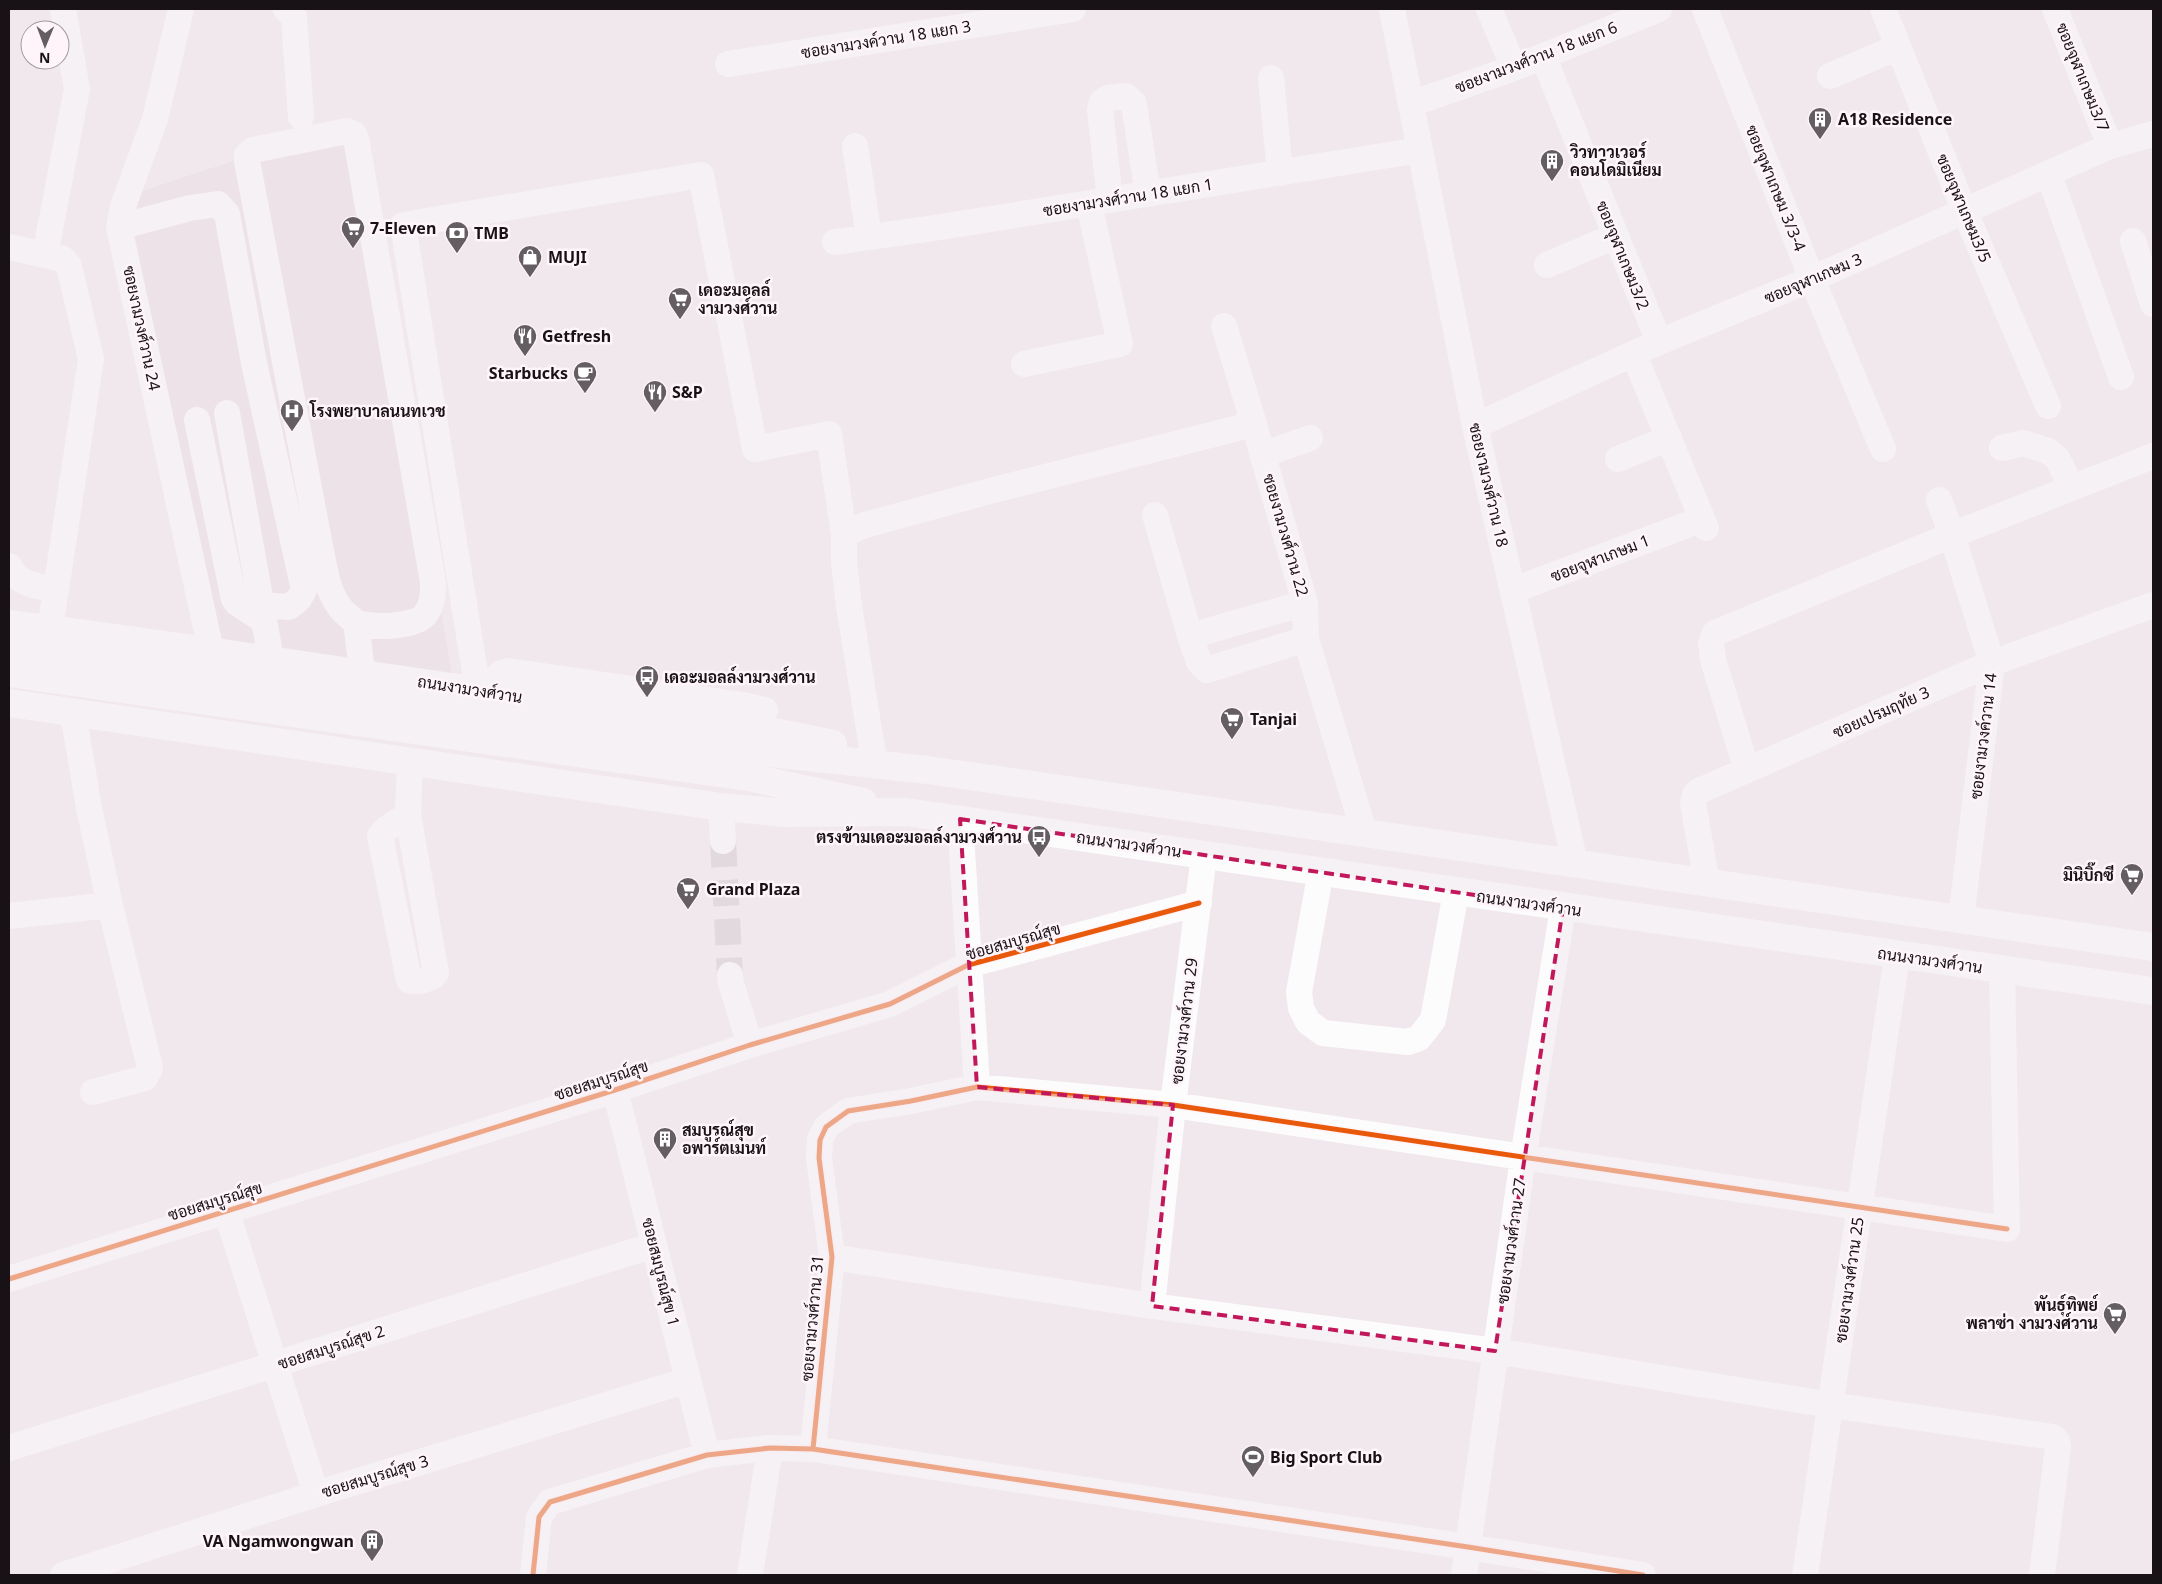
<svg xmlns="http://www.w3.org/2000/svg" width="2162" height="1584" font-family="'Noto Sans',Sarabun,sans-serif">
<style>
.built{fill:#ebdbe5}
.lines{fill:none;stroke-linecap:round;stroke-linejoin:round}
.minor-tunnel{stroke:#d0c8cd;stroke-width:26;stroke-dasharray:26 13;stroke-linecap:butt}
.minor{stroke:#fdfcfc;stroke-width:26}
.major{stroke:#fdfcfc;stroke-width:28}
.cycleway-casing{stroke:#fef4fa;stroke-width:8}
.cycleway{stroke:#e8590c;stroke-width:5}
.marked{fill:none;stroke:#c2185b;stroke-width:4;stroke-dasharray:10 6;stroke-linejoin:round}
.labels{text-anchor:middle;stroke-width:5;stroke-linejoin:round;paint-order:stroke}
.street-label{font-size:16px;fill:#181216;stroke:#fef4fa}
.poi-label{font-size:16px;font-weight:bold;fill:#181216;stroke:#fef4fa;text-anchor:start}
</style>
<rect width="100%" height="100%" fill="#f1e8ed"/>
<path class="built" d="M356,124L447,646L452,675L219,638L130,225L142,191L282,145Z"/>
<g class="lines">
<path class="minor-tunnel" d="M723,841L730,975"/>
<path class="minor" d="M181,9L155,119L123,206L119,227L211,651
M286,9L294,17L301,117
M1392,9L1475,426L1575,863
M1489,9L1514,68
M1705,9L1812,279L1883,449
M1883,9L1965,212L2048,406
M2055,9L2110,146
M1543,56L1659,342
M728,64L1073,9
M1830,76L1898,47
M1271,78L1280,173
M1411,104L1514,68L1659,9
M347,131L354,134L356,138L433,582C433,594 433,605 425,615C415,627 370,629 356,622C351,619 345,613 341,609C326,591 324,563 319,541L247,161V155L253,150Z
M855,146L869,237
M2049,175L2121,377
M1110,200L1100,110L1102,102L1108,98L1126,96L1134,104L1148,194
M119,227L190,208L218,204L227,214L254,363L304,590L299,599L289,607L261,605
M2133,241L2153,304
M835,242L941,227L1420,150
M9,247L63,259L69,266L91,359L50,629
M45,255L77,89L63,9
M1547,265L1615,236
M1224,326L1254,424L1305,603L1306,639L1364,832
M1634,355L1706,528
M1024,364L1120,344L1089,204
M227,413L271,659
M197,420L234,599L237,603L264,621
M1475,426L1659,342L1812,279L2110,146L2153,134
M2002,448L2023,443L2048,451L2057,458L2072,488
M1262,455L1310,438
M1618,459L1669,438
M1939,500L1952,535L1992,663L1961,919
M1155,515L1190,636
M844,534L865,525L986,492L1254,424
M9,566C20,586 35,585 56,590
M1514,590L1687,525
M1305,603L1190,636L1199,662L1207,670L1306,639
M356,622L362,672
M478,691L403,225L701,175L755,449L829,434L844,534V562L849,606L873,754
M482,691L501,673L508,671L743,705L765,710
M73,713L89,808L110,905L150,1068L145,1078L93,1092
M1747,770L1713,660L1711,643L1715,633L1952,535L2153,456
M721,807L723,841
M408,815L386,829L380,836L409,980C415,983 431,980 436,973L408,815L410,762
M960,819L977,1087
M1321,871L1299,992L1301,1008L1308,1022L1323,1033L1408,1042L1419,1038L1433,1020L1456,892
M1707,883L1693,803L1695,795L1699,791L1992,663L2153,605
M9,916L110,905
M730,975L731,983L750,1045
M615,1090L707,1455
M226,1210L316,1494
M832,1257L1152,1306L1495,1351L1831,1405L2053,1437L2057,1441L2058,1447L2042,1575
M9,1279L615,1090L750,1045L890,1004L968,965L1199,903
M1152,1306L1173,1105L1204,855
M9,1448L654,1245
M813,1449L832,1257L819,1158L820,1140L826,1127L848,1111L911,1101L977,1087L1173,1105L2007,1229L2002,970
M63,1575L316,1494L688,1380
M533,1575L539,1517L550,1502L707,1455L770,1448L813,1449L1468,1547L1643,1575
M750,1575L770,1448
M1464,1575L1523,1158L1563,908
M1805,1575L1897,956"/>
<path class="major" d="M9,624C168,644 326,669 485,692C601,709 719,719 833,744
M9,646L752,751L928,770L2153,947
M9,673L748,777L863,802
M9,703L721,807L787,813L906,812L2153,991"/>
<g class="cycleway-casing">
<path id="cycleway" d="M9,1279L615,1090L750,1045L890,1004L968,965L1199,903
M813,1449L832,1257L819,1158L820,1140L826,1127L848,1111L911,1101L977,1087L1173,1105L2007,1229
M533,1575L539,1517L550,1502L707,1455L770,1448L813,1449L1468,1547L1643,1575"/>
</g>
<use href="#cycleway" class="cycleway"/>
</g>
<path d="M0 0H2162V1584H0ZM960,819L1563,908L1495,1351L1152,1306L1173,1105L977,1087Z" fill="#f1e8ed" fill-opacity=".55" fill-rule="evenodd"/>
<path class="marked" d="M960,819L1563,908L1495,1351L1152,1306L1173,1105L977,1087Z"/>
<defs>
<g id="building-pin" transform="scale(1.25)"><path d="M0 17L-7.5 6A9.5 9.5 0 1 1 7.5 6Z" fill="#645d61" stroke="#fef4fa"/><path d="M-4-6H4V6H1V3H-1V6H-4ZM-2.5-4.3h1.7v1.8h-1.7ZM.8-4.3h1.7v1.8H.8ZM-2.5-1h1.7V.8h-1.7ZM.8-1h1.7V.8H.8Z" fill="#fff"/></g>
<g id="supermarket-pin" transform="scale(1.25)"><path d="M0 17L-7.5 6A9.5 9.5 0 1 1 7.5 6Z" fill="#645d61" stroke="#fef4fa"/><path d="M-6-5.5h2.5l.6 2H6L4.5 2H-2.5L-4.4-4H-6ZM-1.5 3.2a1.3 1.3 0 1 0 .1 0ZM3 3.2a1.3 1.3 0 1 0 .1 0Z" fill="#fff"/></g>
<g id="bank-pin" transform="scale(1.25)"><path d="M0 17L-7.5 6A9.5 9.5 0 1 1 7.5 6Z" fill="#645d61" stroke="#fef4fa"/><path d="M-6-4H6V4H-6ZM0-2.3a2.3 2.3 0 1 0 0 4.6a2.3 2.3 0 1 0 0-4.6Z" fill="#fff"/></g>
<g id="shop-pin" transform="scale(1.25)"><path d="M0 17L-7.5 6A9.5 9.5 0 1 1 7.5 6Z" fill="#645d61" stroke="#fef4fa"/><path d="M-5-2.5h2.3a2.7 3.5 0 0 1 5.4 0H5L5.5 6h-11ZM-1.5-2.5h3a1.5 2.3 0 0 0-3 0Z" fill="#fff"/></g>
<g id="restaurant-pin" transform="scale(1.25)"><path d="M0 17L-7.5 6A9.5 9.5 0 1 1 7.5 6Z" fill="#645d61" stroke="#fef4fa"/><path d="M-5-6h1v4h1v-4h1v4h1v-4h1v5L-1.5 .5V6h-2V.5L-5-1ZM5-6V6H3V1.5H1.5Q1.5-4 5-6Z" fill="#fff"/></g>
<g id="cafe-pin" transform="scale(1.25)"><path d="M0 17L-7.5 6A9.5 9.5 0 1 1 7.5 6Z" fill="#645d61" stroke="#fef4fa"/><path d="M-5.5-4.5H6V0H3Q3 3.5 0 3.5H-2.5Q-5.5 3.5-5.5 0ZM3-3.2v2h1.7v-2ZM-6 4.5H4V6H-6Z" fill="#fff"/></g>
<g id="hospital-pin" transform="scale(1.25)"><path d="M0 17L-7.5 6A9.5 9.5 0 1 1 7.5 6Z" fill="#645d61" stroke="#fef4fa"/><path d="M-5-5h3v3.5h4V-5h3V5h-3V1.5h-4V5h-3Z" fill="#fff"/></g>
<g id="bus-pin" transform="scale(1.25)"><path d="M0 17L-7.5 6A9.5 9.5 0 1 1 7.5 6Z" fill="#645d61" stroke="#fef4fa"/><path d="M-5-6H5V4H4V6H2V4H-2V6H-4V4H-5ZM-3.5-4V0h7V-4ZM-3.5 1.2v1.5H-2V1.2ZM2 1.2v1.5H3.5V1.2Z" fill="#fff"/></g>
<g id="stadium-pin" transform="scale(1.25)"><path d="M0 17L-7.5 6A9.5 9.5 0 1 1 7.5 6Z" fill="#645d61" stroke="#fef4fa"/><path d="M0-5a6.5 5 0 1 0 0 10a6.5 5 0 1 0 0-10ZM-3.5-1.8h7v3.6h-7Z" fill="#fff"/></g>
</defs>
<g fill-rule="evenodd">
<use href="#building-pin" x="1820" y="119"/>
<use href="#building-pin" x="1552" y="161"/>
<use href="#supermarket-pin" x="353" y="228"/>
<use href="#bank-pin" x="457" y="233"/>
<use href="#shop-pin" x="530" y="257"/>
<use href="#supermarket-pin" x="680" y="299"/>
<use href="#restaurant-pin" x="525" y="336"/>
<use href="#cafe-pin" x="585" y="373"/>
<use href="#restaurant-pin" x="655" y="392"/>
<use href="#hospital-pin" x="292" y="411"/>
<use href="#bus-pin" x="647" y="677"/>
<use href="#supermarket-pin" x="1232" y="719"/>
<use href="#bus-pin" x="1039" y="837"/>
<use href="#supermarket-pin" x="2132" y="875"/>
<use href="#supermarket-pin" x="688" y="889"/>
<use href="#building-pin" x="665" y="1139"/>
<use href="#supermarket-pin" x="2115" y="1314"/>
<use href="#stadium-pin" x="1253" y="1457"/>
<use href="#building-pin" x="372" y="1541"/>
</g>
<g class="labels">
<g class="street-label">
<text transform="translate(886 39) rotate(-9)" y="6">ซอยงามวงค์วาน 18 แยก 3</text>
<text transform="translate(1536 57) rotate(-21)" y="6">ซอยงามวงศ์วาน 18 แยก 6</text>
<text transform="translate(2083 77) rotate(68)" y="6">ซอยจุฬาเกษม3/7</text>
<text transform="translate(1776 188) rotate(68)" y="6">ซอยจุฬาเกษม 3/3-4</text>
<text transform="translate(1128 197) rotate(-9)" y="6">ซอยงามวงศ์วาน 18 แยก 1</text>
<text transform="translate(1964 208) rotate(67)" y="6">ซอยจุฬาเกษม3/5</text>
<text transform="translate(1623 255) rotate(68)" y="6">ซอยจุฬาเกษม3/2</text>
<text transform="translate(1813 278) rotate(-23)" y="6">ซอยจุฬาเกษม 3</text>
<text transform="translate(142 328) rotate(78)" y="6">ซอยงามวงศ์วาน 24</text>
<text transform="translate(1489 485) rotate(77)" y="6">ซอยงามวงศ์วาน 18</text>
<text transform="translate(1286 535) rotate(74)" y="6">ซอยงามวงศ์วาน 22</text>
<text transform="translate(1600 558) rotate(-21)" y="6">ซอยจุฬาเกษม 1</text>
<text transform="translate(470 689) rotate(9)" y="6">ถนนงามวงศ์วาน</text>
<text transform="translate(1881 712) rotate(-24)" y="6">ซอยเปรมฤทัย 3</text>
<text transform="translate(1983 736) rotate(-83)" y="6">ซอยงามวงค์วาน 14</text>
<text transform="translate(1129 844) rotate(8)" y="6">ถนนงามวงศ์วาน</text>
<text transform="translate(1529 903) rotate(8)" y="6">ถนนงามวงศ์วาน</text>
<text transform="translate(1013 941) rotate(-16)" y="6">ซอยสมบูรณ์สุข</text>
<text transform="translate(1930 960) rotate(8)" y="6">ถนนงามวงศ์วาน</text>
<text transform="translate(1184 1021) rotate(-83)" y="6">ซอยงามวงศ์วาน 29</text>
<text transform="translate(601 1080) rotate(-18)" y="6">ซอยสมบูรณ์สุข</text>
<text transform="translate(215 1201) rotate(-17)" y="6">ซอยสมบูรณ์สุข</text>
<text transform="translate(1511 1241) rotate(-82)" y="6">ซอยงามวงศ์วาน 27</text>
<text transform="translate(661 1272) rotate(76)" y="6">ซอยสมบูรณ์สุข 1</text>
<text transform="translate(1849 1280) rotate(-82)" y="6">ซอยงามวงศ์วาน 25</text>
<text transform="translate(812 1318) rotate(-85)" y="6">ซอยงามวงศ์วาน 31</text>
<text transform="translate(331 1347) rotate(-18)" y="6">ซอยสมบูรณ์สุข 2</text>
<text transform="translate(375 1476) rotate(-17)" y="6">ซอยสมบูรณ์สุข 3</text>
</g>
<g class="poi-label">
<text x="1838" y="125">A18 Residence</text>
<text x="1570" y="158">วิวทาวเวอร์<tspan x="1570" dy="18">คอนโดมิเนียม</tspan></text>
<text x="370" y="234">7-Eleven</text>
<text x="474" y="239">TMB</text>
<text x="548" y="263">MUJI</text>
<text x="698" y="296">เดอะมอลล์<tspan x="698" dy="18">งามวงศ์วาน</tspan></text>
<text x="542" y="342">Getfresh</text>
<text x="568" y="379" text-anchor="end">Starbucks</text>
<text x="672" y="398">S&amp;P</text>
<text x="310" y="417">โรงพยาบาลนนทเวช</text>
<text x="664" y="683">เดอะมอลล์งามวงศ์วาน</text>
<text x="1250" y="725">Tanjai</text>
<text x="1022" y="843" text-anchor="end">ตรงข้ามเดอะมอลล์งามวงศ์วาน</text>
<text x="2114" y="881" text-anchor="end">มินิบิ๊กซี</text>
<text x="706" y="895">Grand Plaza</text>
<text x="682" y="1136">สมบูรณ์สุข<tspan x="682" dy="18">อพาร์ตเมนท์</tspan></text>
<text x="2098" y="1311" text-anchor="end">พันธุ์ทิพย์<tspan x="2098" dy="18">พลาซ่า งามวงศ์วาน</tspan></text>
<text x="1270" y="1463">Big Sport Club</text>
<text x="354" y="1547" text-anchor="end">VA Ngamwongwan</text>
</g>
</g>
<rect width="2162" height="1584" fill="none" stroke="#181216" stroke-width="20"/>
<g transform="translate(45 45) rotate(181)"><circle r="24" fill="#fef4fa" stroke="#a29a9f"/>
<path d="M0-4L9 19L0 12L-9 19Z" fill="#645d61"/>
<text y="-8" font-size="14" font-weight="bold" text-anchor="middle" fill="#181216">N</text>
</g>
</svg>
